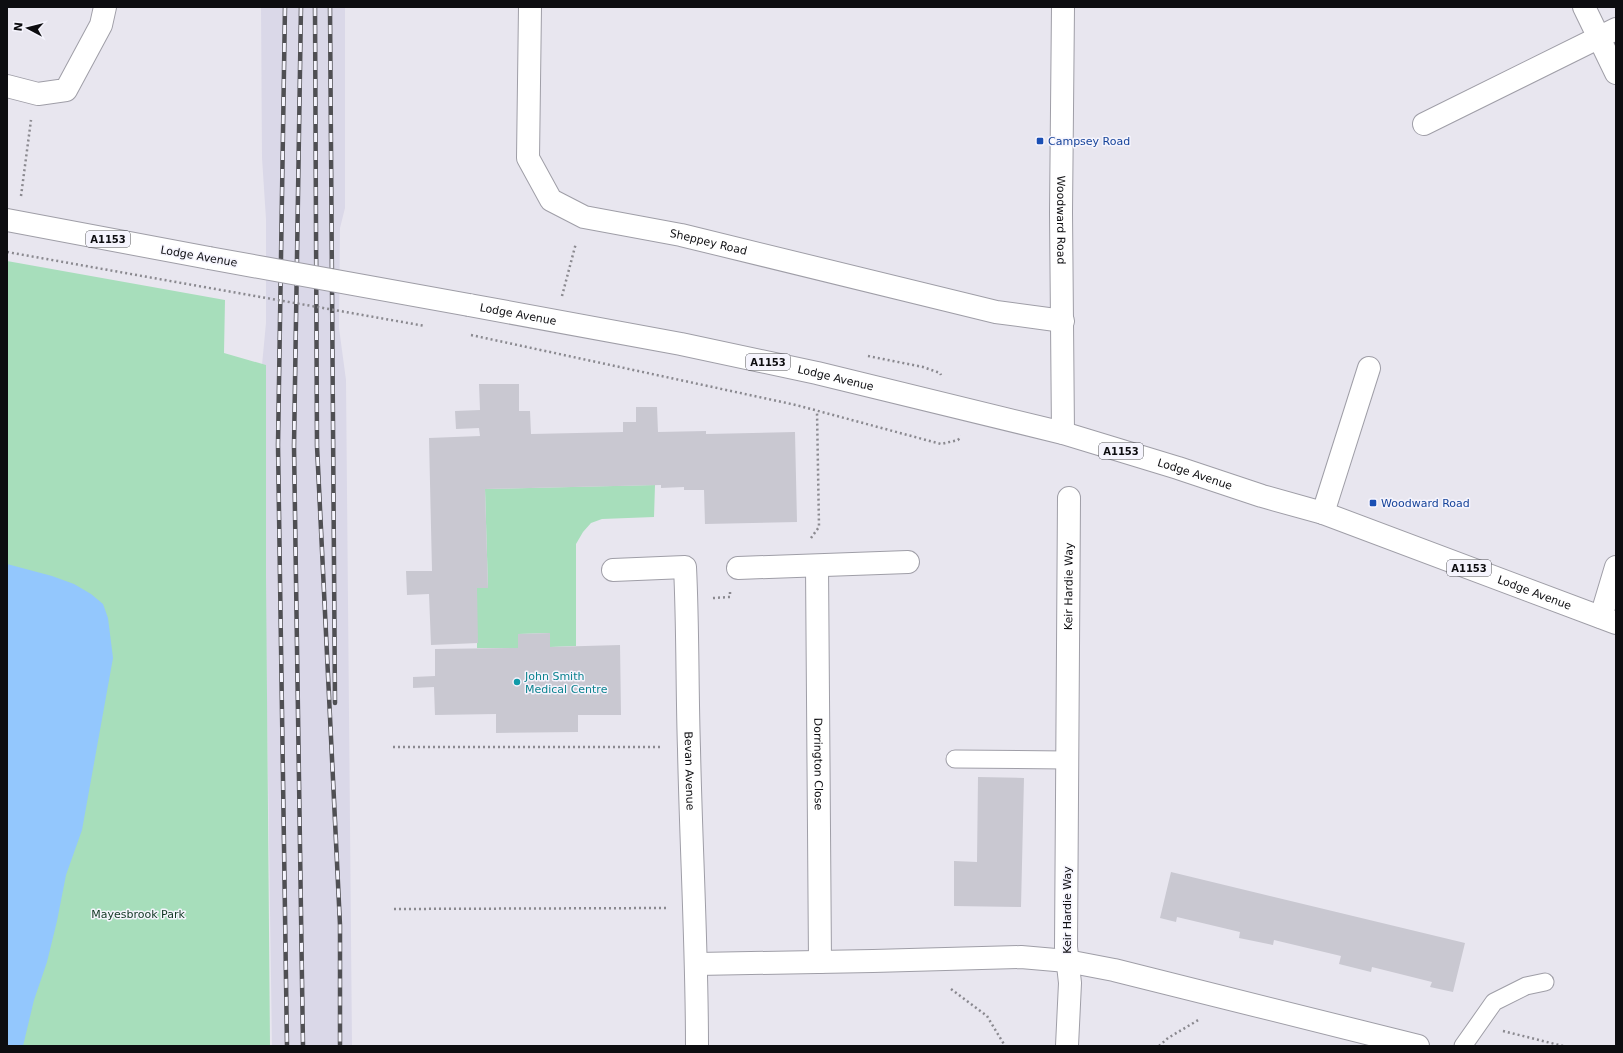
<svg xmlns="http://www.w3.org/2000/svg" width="1623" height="1053" font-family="'DejaVu Sans',sans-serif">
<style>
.built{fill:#dad8e8}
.green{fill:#a7debb}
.water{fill:#93c7fd}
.building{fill:#c9c8d1}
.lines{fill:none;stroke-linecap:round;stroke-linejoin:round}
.lane-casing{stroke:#9f9ea7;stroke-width:19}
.street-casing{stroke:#9f9ea7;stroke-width:24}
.secondary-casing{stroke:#9f9ea7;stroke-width:24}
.primary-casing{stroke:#9f9ea7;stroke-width:24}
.path{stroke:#8a898f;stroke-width:2.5;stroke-dasharray:2 3;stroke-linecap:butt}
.lane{stroke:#fff;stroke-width:17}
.street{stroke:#fff;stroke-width:22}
.secondary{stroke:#fff;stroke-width:22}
.primary{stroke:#fff;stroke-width:22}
.rail-casing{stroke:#4f4f53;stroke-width:4.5}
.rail{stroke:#f5f4fd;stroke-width:3;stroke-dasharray:9;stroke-linecap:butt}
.primary-bridge-casing{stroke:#9f9ea7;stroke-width:24;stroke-linecap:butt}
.path-bridge{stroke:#8a898f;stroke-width:2.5;stroke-dasharray:2 3;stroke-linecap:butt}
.primary-bridge{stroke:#fff;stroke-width:22}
.transit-dot{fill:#1a4fb4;stroke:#f5f4fd;stroke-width:1.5}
.culture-dot{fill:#0f9aa8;stroke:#f5f4fd;stroke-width:1.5}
.labels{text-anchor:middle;stroke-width:3;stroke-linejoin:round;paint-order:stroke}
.shield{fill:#f5f4fd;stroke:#535257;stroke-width:1}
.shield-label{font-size:10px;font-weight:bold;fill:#0d0d10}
.transit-label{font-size:11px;fill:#164399;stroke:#f5f4fd;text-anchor:start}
.street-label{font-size:11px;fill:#0d0d10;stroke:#f5f4fd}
.culture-label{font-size:11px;fill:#0d838f;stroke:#f5f4fd;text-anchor:start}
.park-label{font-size:11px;fill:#103722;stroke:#f5f4fd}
</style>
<rect width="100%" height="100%" fill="#e8e6ef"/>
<path class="built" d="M261,7H345V208L340,228L339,328L346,380L352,1046H272L262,365L266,323V219L262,158Z"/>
<path class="green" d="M7,261L225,300L224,353L266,365V577L270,1046H7Z
M655,485L654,517L602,519L591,523L583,532L576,544V646L550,647V633L518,634V648H477V588H488L485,489Z"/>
<path class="water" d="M7,564L52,576L74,584L91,594L103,604L108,618L113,658L82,830L66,875L57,921L47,962L34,1000L23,1046H7Z"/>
<path class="building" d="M479,384H519V411H530L531,434L623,432V422H636V407H657L658,432L706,431V434L795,432L797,522L705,524L704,490H684V487L661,488V485L485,489L488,588H477L478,643L431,645L429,594L407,595L406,571H432L429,438L480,436L479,428L456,429L455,411L480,410Z
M550,633V647L620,645L621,715H578V732L496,733V714L435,715L434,687L413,688V677L435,676V649L518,648V634Z
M978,777L1024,778L1021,907L954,906V861L977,862Z
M1171,872L1465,943L1453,992L1430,987L1432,982L1372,967L1371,972L1339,964L1341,956L1274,940L1273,945L1239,938L1240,932L1177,917L1176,922L1160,918Z"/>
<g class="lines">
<g class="lane-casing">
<path id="lane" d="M955,759L1067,760
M1463,1046L1494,1002L1526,986L1545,982"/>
</g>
<g class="street-casing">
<g id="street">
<path id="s1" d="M530,7L528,158L551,200L584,217L681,235L996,312L1063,321"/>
<path d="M1584,7L1616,73"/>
<path d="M7,86L38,94L66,90L101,25L105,7"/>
<path d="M1424,124L1616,29"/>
<path d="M1323,513L1369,368"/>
<path id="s2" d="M817,566L820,962"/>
<path d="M738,568L908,562"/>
<path id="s3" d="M613,570L685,567C688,628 687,689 689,749C691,848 697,947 697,1046"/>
<path d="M1601,617L1616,567"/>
<path d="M697,964L873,961L1021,957L1067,961L1114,970L1418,1046"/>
<path id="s4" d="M1067,1046L1070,983L1066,947L1069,498"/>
</g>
</g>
<g class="secondary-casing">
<g id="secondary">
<path id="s5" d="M1063,7L1061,212L1063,433"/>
</g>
</g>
<g class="primary-casing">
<g id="primary">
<path d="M7,220L209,258"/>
<path id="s6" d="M469,305L681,344L817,373L1063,433L1178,468L1262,496L1323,513L1616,623"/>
</g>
</g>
<path class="path" d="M21,196L31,120
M7,252L204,287
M562,296L576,243
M471,335L796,405L941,444L958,440L961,436
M868,356L923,367L940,373L941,375
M811,538L819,527L817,411
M713,598L730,597V592
M393,747H662
M394,909L668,908
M951,989L987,1016L1005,1046
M1503,1031L1563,1046
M1159,1046L1168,1038L1200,1019"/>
<use href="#lane" class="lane"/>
<use href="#street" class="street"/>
<use href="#secondary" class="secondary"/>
<use href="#primary" class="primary"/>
<g class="rail-casing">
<path id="rail" d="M285,7L278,445L287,1046
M301,7L294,446L303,1046
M315,7L317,446L340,925V1046
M330,7L335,703"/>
</g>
<use href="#rail" class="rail"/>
<g class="primary-bridge-casing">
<path id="primary-bridge" d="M209,258L469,305"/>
</g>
<path class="path-bridge" d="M204,287L425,326"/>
<use href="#primary-bridge" class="primary-bridge"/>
</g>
<g class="transit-dot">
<rect x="1036" y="137" width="8" height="8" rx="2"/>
<rect x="1369" y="499" width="8" height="8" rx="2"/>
</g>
<circle class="culture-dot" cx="517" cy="682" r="4"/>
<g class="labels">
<g class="shield">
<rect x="86" y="231" width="44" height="16" rx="3"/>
<rect x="746" y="354" width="44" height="16" rx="3"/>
<rect x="1099" y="443" width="44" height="16" rx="3"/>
<rect x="1447" y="560" width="44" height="16" rx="3"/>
</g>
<g class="shield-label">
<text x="108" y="243">A1153</text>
<text x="768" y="366">A1153</text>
<text x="1121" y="455">A1153</text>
<text x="1469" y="572">A1153</text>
</g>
<g class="transit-label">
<text x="1048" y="145">Campsey Road</text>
<text x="1381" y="507">Woodward Road</text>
</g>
<g class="street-label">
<text dy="4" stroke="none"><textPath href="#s5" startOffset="213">Woodward Road</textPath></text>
<text dy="4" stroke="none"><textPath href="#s1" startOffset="363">Sheppey Road</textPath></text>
<text transform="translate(199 256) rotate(10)" y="4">Lodge Avenue</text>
<text dy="4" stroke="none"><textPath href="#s6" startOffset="50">Lodge Avenue</textPath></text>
<text dy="4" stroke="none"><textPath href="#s6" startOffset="374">Lodge Avenue</textPath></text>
<text dy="4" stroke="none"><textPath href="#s6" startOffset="746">Lodge Avenue</textPath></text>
<text dy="4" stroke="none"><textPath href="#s4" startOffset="460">Keir Hardie Way</textPath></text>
<text dy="4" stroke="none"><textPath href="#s6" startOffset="1106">Lodge Avenue</textPath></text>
<text dy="4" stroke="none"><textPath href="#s2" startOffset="198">Dorrington Close</textPath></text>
<text dy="4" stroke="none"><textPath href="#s3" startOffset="276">Bevan Avenue</textPath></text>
<text transform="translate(1067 910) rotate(-90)" y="4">Keir Hardie Way</text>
</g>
<g class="culture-label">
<text x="525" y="680">John Smith<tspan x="525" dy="13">Medical Centre</tspan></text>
</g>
<g class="park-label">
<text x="138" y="918">Mayesbrook Park</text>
</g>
</g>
<rect width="1623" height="1053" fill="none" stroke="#0d0d10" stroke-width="16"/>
<g transform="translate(28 28) rotate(277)" stroke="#f5f4fd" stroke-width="3" paint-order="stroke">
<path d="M0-3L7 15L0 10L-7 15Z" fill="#0d0d10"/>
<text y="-6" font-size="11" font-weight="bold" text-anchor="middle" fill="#0d0d10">N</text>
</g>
</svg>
